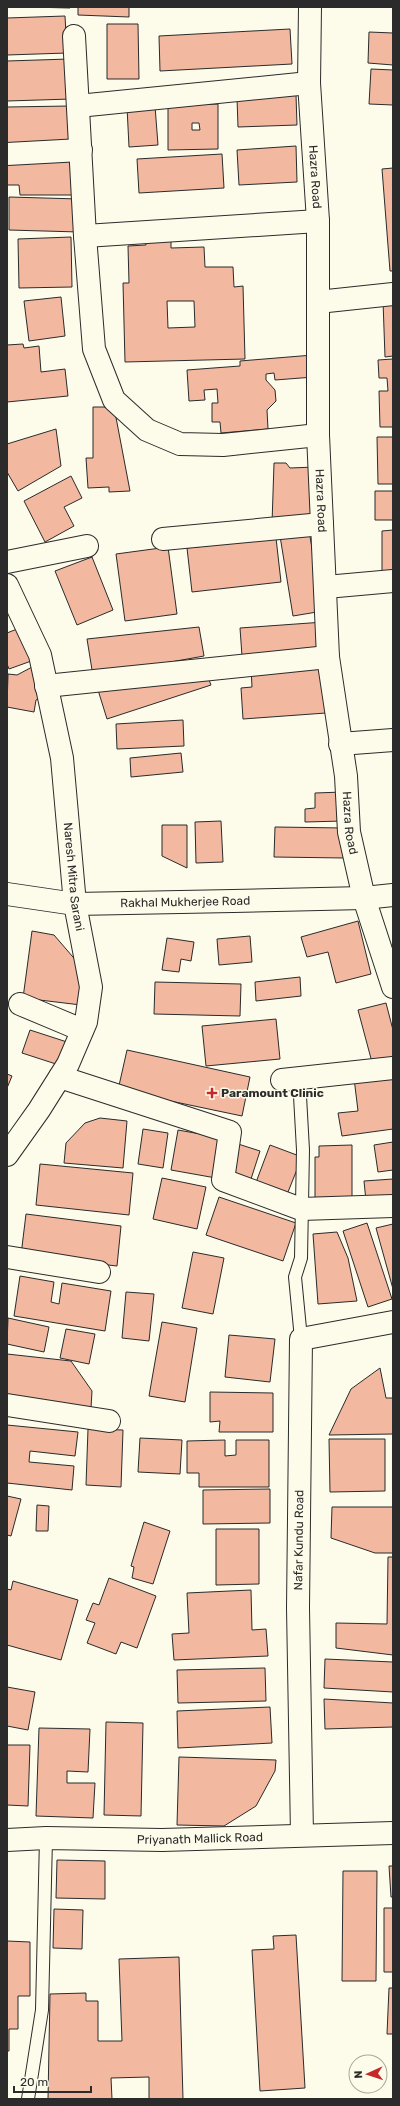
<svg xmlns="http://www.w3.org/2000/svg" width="400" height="2106" font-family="Rubik,sans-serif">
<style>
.building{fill:#f2b8a0;stroke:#2b2b2b;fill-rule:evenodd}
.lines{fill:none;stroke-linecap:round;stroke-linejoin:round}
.service-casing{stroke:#2b2b2b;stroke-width:14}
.minor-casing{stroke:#2b2b2b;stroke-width:24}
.secondary-casing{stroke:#2b2b2b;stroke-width:24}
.service{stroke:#fdfbea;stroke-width:12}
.minor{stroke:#fdfbea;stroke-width:22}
.secondary{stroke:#fdfbea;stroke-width:22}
.poi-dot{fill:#c62828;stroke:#fdfbea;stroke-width:1.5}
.labels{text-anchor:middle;stroke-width:3;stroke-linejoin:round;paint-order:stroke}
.street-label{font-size:12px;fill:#2b2b2b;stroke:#fdfbea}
.poi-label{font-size:12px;font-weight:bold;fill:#2b2b2b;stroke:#fdfbea;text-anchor:start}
</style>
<rect width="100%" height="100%" fill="#fdfbea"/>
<path class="building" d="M29,7H70V8Z
M78,7H129V17L78,15Z
M65,16L67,53L7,55V18Z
M107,24H138L139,79H107Z
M290,29L292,64L160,71L159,36Z
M369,32L393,33V65L368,63Z
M69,59L71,99L7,101V61Z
M371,69L393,70V105L369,104Z
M296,95L297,125L238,127L237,98Z
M218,104V149L168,150V105ZM192,123H199L200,130H192Z
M69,106L70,142L7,143V107Z
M155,106L158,145L129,147L127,107Z
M296,146L297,182L239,185L237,150Z
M222,154L224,188L139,193L137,159Z
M7,157L77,159V195H20L19,185H7Z
M393,168V271H390L382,169Z
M9,197L79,199V232L9,230Z
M171,232V248L204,247L205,267H233L234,287L243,286L245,359L125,362L123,283H129L128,246L146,245L145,233ZM167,301H194L195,327L168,328Z
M71,237L72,287L19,288L18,239Z
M61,297L65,336L29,341L24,301Z
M393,300V356L385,357L383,301Z
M23,344L24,348L39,346L41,372L65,369L68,396L7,402V345Z
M313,355L314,377L275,380L274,373L266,374V380L275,390L276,401L267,410L268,429L221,433L220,422H212V403H218L217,389L204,390L205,400L189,401L187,370L240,366V361Z
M393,359V427H380L379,391H388L387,378H379L378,360Z
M93,407H114L130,491L109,492V487L88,488L86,458H93Z
M56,429L61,466L18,491L7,472V444Z
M377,437H393V484H378Z
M274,463H286L290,468L315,467L312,522L272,524Z
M71,476L82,498L64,507L74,526L45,542L24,501Z
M375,491H393V520H375Z
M393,530V571H382V531Z
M309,531L323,611L293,616L280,536Z
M276,538L281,582L192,592L187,548Z
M168,547L177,614L125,621L116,554Z
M92,557L113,610L77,625L55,571Z
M324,622L325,650L242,656L240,628Z
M22,627L34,660L9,669L7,664V633Z
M199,627L204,656L93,676L87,639Z
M323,663L326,713L243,719L241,688L252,687L251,668Z
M34,666L44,696L36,700L34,712L7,707L8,674L17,675Z
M206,672L211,685L107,719L98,690Z
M183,720L184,746L117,749L116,724Z
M181,753L183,772L131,777L130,758Z
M343,792V821L305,822V809L315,808V793Z
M221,821L223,862L196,863L195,822Z
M162,825H187V868L162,856Z
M275,827L344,828V858L274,857Z
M358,921L371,974L336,983L328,952L307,957L301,937Z
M32,931L54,935L79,964L81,1005L23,998Z
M250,936L252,962L219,965L217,939Z
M167,938L194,942L191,961L181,959L179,972L162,970Z
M300,977L301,996L256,1001L255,982Z
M155,982L241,984L240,1016L154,1014Z
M386,1003L393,1030V1060L373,1066L358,1010Z
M276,1019L280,1059L206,1066L202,1026Z
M30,1030L67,1042L59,1065L22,1053Z
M127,1050L250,1077L242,1116L118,1090Z
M7,1074L12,1076L7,1088Z
M354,1078H393V1129L342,1136L338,1113L358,1111Z
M100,1118L127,1121L123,1168L64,1163L66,1143L85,1123Z
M143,1129L168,1133L163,1168L138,1164Z
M178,1130L223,1138L216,1178L171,1170Z
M393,1142V1170L378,1172L374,1145Z
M235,1143L260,1151L251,1179L226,1171Z
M270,1145L302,1157L286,1197L255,1185Z
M352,1145V1201H315V1157H319V1146Z
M40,1164L133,1173L129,1215L36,1205Z
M162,1178L206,1187L197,1229L153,1219Z
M393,1179V1199L366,1201L364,1181Z
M219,1197L296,1223L283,1261L206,1235Z
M26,1214L121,1226L117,1266L21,1255Z
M367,1223L392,1299L368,1307L343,1231Z
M393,1224V1289L376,1228Z
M337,1232L348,1258L357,1301L318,1304L313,1234Z
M193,1252L224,1258L213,1314L182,1308Z
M20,1276L54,1282L51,1302L59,1304L62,1283L111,1291L105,1331L14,1316Z
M126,1292L154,1294L149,1341L122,1338Z
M8,1318L49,1327L44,1352L7,1344Z
M162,1322L197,1328L185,1402L149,1396Z
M66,1329L95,1334L89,1364L60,1358Z
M229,1335L275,1339L270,1382L225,1377Z
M7,1354L71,1361L92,1391L91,1408L7,1398Z
M380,1368L386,1398H393V1434L329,1435L351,1389Z
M210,1392L273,1393V1432H219L220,1421L210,1422Z
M7,1425L78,1432L75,1456L30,1451L29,1462L74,1466L72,1490L7,1483Z
M88,1429L123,1430L121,1487L86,1485Z
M140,1438L182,1440L180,1474L138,1472Z
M329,1439H385V1491L330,1492Z
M225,1440V1456L236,1455V1440H269V1487H199V1473H187V1441Z
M270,1489V1523L203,1524V1490Z
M7,1496L21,1499L11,1536L7,1535Z
M37,1505L49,1506L48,1531H36Z
M332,1507H393V1553H375L331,1538Z
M144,1522L170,1531L153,1584L132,1578L134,1567L131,1566Z
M216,1529H259V1584L216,1585Z
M388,1557H393V1655L336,1648V1623L387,1624Z
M109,1578L156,1596L137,1648L121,1642L116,1654L87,1643L95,1623L86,1620L93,1603L99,1605Z
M13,1581L78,1600L61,1660L7,1645V1589L11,1590Z
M251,1590L252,1630L266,1629L268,1656L174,1660L172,1634L189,1633L187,1593Z
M325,1659L393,1662V1692L324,1688Z
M265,1668L266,1701L178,1703L177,1670Z
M7,1687L35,1692L28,1730L7,1726Z
M324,1699L393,1703V1727L325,1729Z
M270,1707L272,1743L178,1748L177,1711Z
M106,1722L143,1723L141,1816L104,1815Z
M39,1728L90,1729L88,1772L67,1771V1783H95L93,1818L36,1816Z
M7,1745H30L28,1806L7,1805Z
M179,1757L276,1760L275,1771L256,1806L224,1826L177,1825Z
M57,1860L105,1861V1899L56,1898Z
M389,1866H393V1897H391Z
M343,1871H377L376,1981H342Z
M384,1908H393V1972H384Z
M54,1909L83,1910L82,1949L53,1948Z
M296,1935L305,2088L260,2091L252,1950L274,1949L273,1936Z
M7,1941L30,1942V1996H18V2029H9V2051H7Z
M179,1957L183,2099H149V2077L111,2078L112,2099H48L50,1994L86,1993V2001H98V2041H122L119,1959Z
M389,1988H393V2034H387Z"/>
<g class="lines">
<g class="service-casing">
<path id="service" d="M299,1078L303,1150L301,1258L295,1277L301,1339
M28,2099L42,2010L46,1838"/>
</g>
<g class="minor-casing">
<g id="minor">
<path d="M74,36L85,236L94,349L114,400L147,430L180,444L223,445L318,435"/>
<path d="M78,106L309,83"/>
<path d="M7,154L81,150"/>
<path d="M85,236L318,221"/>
<path d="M318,302L393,294"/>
<path d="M163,539L322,524"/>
<path d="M7,562L87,546"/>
<path id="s1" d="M7,585L40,655L62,758L75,904L91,987L86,1022L68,1064L39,1110L7,1155"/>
<path d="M326,587L393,581"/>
<path d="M46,686L328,657"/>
<path d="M340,744L393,740"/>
<path id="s2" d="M7,894L75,904L233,901L364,898L393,895"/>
<path d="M20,1004L82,1030"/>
<path d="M60,1077L230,1132L223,1180L301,1209L393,1206"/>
<path d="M282,1080L393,1068"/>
<path d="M7,1257L99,1272"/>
<path d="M7,1405L109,1421"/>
<path id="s3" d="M302,1835L298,1608L301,1339L393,1322"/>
<path id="s4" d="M7,1840L46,1838L162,1840L393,1833"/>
</g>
</g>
<g class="secondary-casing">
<g id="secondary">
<path id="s5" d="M310,7L309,83L318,221V435L328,657L346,776L349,832L364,898L393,987"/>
</g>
</g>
<use href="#service" class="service"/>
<use href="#minor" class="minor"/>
<use href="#secondary" class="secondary"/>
</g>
<path class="poi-dot" d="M210 1087h4v4h4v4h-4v4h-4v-4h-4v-4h4z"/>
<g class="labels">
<g class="street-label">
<text dy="4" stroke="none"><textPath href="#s5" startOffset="170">Hazra Road</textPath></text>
<text dy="4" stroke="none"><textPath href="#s5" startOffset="494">Hazra Road</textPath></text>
<text dy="4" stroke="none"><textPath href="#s5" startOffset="818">Hazra Road</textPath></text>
<text dy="4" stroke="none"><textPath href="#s1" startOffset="302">Naresh Mitra Sarani</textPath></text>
<text dy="4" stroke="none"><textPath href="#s2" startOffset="179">Rakhal Mukherjee Road</textPath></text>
<text dy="4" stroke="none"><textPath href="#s3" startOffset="295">Nafar Kundu Road</textPath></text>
<text dy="4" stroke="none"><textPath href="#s4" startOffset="193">Priyanath Mallick Road</textPath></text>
</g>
<g class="poi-label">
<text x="221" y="1097">Paramount Clinic</text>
</g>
</g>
<rect width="400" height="2106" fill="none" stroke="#2b2b2b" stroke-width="16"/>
<g transform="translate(368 2074) rotate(267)"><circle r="19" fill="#fdfbea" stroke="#a9a89e"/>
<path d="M0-3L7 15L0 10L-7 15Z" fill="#c62828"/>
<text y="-6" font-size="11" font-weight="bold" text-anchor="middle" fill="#2b2b2b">N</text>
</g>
<path d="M14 2086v6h77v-6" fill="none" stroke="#2b2b2b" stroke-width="2"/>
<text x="20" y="2086" font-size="12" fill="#2b2b2b" stroke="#fdfbea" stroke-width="3" paint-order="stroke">20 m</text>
</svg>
